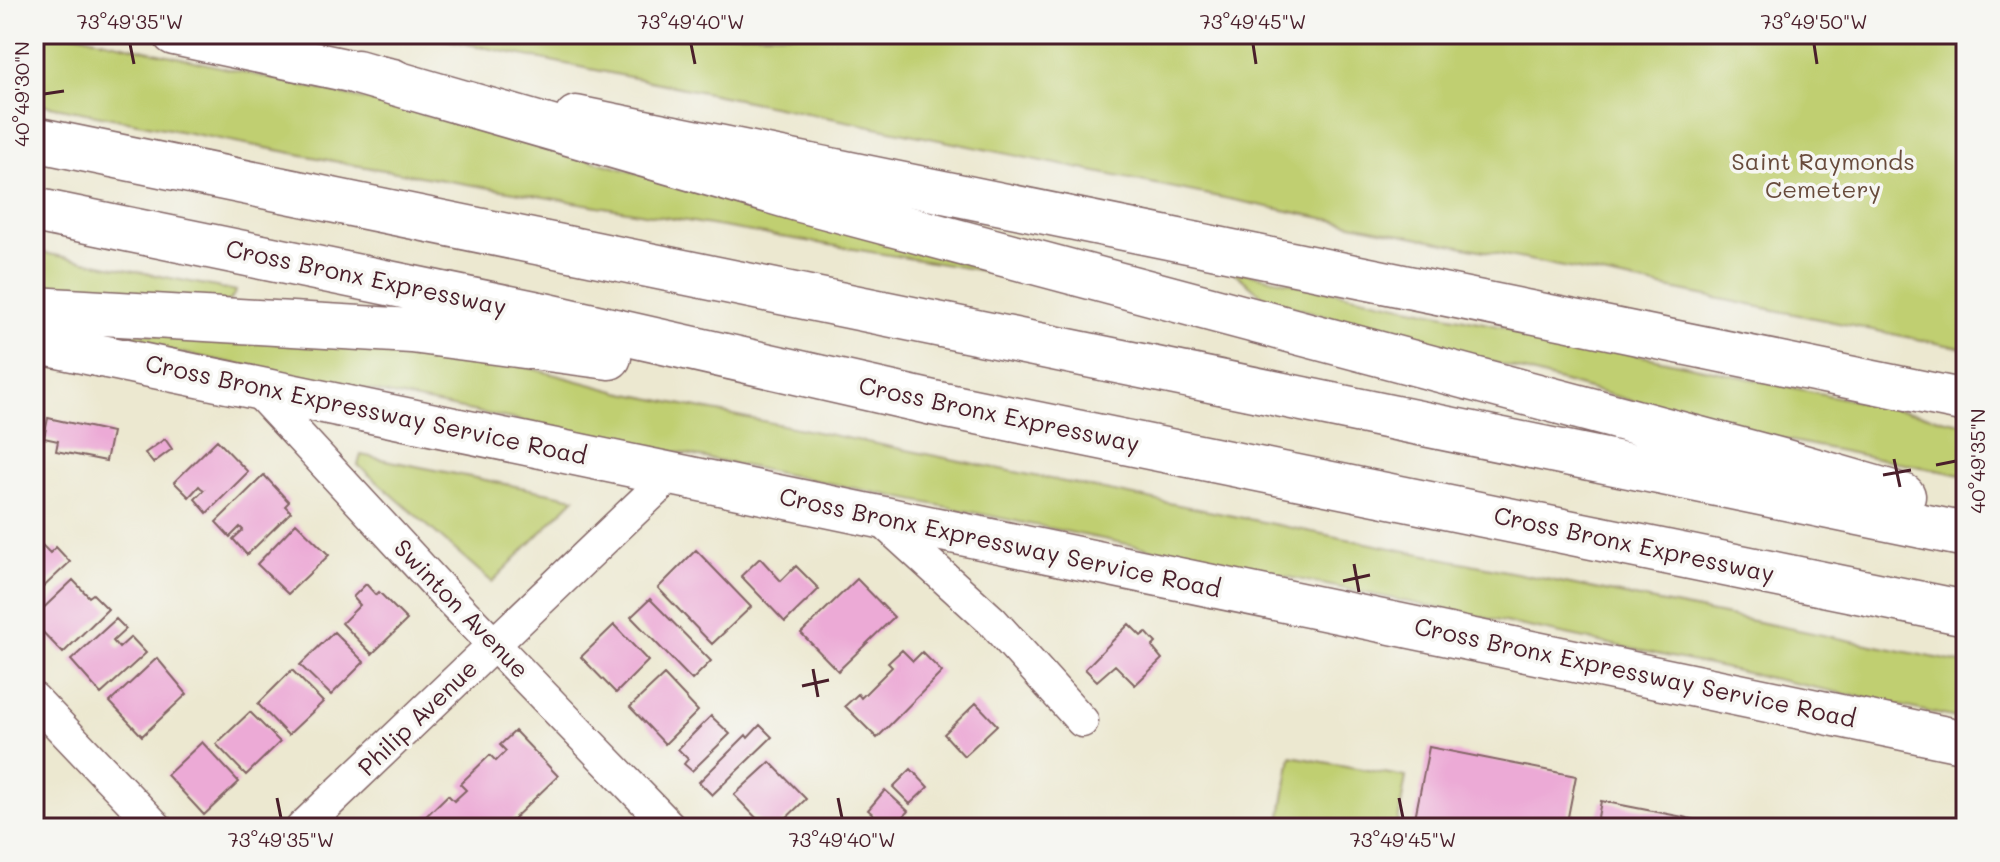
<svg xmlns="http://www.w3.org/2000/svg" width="2000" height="862" font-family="Mali,sans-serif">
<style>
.green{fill:#c0cf71;stroke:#85774e;stroke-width:2}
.building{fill:#ecaad6}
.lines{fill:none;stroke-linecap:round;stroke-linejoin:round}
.minor-casing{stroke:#836565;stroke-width:35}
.tertiary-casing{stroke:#836565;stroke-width:45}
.motorway-casing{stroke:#836565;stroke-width:47}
.minor{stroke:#fff;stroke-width:32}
.tertiary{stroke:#fff;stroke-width:42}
.motorway{stroke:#fff;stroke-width:44}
.ticks{fill:none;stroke:#4a1f2b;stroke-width:3}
.labels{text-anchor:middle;stroke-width:7;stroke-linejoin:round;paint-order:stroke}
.park-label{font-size:24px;fill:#684b3c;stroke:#f6f6f2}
.street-label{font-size:24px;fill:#4a1f2b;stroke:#f6f6f2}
.neatline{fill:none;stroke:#4a1f2b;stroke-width:3}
.ticks-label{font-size:20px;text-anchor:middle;fill:#4a1f2b}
</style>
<rect width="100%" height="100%" fill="#f6f6f2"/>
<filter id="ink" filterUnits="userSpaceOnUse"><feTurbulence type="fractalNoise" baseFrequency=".0125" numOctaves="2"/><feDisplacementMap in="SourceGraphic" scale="16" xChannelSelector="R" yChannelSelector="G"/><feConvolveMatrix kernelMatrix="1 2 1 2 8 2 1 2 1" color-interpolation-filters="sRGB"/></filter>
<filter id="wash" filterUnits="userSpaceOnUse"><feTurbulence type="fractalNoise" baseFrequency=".006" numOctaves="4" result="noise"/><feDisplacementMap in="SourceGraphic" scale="32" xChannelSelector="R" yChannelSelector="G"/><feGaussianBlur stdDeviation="1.8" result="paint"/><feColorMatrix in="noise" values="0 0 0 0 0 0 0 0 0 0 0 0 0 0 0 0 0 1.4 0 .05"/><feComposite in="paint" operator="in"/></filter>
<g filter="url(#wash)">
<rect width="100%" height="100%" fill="#ece8d0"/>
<path class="green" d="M34,34H75L397,107L1008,275L354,165L34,103Z
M418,34H1966V349Z
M34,251L236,291L229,302L34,285Z
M1231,270L1966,424V476L1737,430L1268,300Z
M128,333L444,345L619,392L1966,664V720C1354,588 740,464 126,342Z
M361,455L575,498L492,582L358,465Z
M1291,756L1406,777L1397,828H1279Z"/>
<g id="blocks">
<path class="building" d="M48,418L112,432L106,461L56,451L58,441L44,438Z
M165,439L172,449L153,463L145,453Z
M217,440L248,472L207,513L195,499L204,490L201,488L199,486L189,497L174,482Z
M264,475L289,502L285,506L291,512L247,555L233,539L243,530L240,527L230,537L216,522Z
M296,523L329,555L288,594L257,564Z
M34,537L50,553L56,547L70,562L34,596Z
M696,550L751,607L712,644L658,588Z
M760,558L781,581L796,566L819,589L785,622L741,576Z
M857,579L894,617L838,671L801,633Z
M73,580L89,597L93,594L108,609L63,653L34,623V617Z
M366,584L376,595L379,592L407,620L372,654L342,623L360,605L353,597Z
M650,599L711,661L692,680L631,617Z
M116,619L126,629L113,641L119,648L131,637L146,653L101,694L71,660Z
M1129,624L1141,636L1146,632L1156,643L1152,647L1162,659L1135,685L1115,665L1097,681L1085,669Z
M614,625L648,661L616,693L581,657Z
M334,632L364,662L331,695L300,665Z
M902,650L913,661L922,652L942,672L877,738L845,706L858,694L861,698L892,667L888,663Z
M157,658L187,694L142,736L110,702Z
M292,670L323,702L288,735L258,704Z
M664,675L698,711L665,744L630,707Z
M976,703L997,725L964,756L944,734Z
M250,712L280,742L246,775L216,744Z
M711,716L730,734L692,771L684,764L688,759L678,749Z
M760,725L772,737L712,795L699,782L746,735L748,738Z
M515,731L558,776L504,828H422L418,824L448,795L454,801L466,790L460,784L490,755L496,761L506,751L500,745Z
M202,742L239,782L204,815L167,775Z
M1429,747L1576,776L1567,822L1590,828H1413Z
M770,762L806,799L776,828H766L734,795Z
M911,769L928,787L910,804L893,787Z
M885,790L908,811L893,828H889L868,810Z
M1601,801L1683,817L1725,828H1596Z"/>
</g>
</g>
<g filter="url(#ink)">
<use href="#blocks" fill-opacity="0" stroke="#836565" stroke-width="2"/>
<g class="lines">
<g class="minor-casing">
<path id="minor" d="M254,387L448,597L671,828
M879,518L992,621L1082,721
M34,699L157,828
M302,828L672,474"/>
</g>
<g class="tertiary-casing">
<path id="tertiary" d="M174,34L393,80
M576,117L1966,401
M34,342L1966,742"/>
</g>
<g class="motorway-casing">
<path id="motorway" d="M357,72L801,200L1782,461L1903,496
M34,139L1966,535
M34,210L544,315L933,403L1966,613
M34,309L412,331L609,357"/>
</g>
<use href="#minor" class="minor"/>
<use href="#tertiary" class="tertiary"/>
<use href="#motorway" class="motorway"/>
</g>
</g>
<path class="ticks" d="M130,44L134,64M691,44L695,64M1253,44L1256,64M1814,44L1817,64M44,94L64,91M1894,459L1900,487M1936,465L1956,461M1883,475L1911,470M1354,564L1359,592M1343,581L1370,575M813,669L818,697M802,686L829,680M277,798L281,818M838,798L842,818M1399,798L1403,818"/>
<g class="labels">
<g class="park-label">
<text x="1823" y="170">Saint Raymonds<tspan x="1823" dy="28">Cemetery</tspan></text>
</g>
<g class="street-label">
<text transform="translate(366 278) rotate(12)" y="8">Cross Bronx Expressway</text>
<text transform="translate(366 410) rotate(12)" y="8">Cross Bronx Expressway Service Road</text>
<text transform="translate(999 415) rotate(12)" y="8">Cross Bronx Expressway</text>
<text transform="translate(1000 543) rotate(12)" y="8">Cross Bronx Expressway Service Road</text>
<text transform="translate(1634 545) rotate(12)" y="8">Cross Bronx Expressway</text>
<text transform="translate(461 609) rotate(46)" y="8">Swinton Avenue</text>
<text transform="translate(1635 673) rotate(12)" y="8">Cross Bronx Expressway Service Road</text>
<text transform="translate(418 718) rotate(-44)" y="8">Philip Avenue</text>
</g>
</g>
<rect width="2000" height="862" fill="none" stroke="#f6f6f2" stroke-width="88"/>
<rect x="44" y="44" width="1912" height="774" class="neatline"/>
<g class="ticks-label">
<text x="130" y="29">73°49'35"W</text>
<text x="691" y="29">73°49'40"W</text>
<text x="1253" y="29">73°49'45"W</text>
<text x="1814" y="29">73°49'50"W</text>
<text transform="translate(22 94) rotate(-90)" y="7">40°49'30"N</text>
<text transform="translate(1978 461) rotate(-90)" y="7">40°49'35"N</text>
<text x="281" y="847">73°49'35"W</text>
<text x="842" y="847">73°49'40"W</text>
<text x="1403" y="847">73°49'45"W</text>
</g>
</svg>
